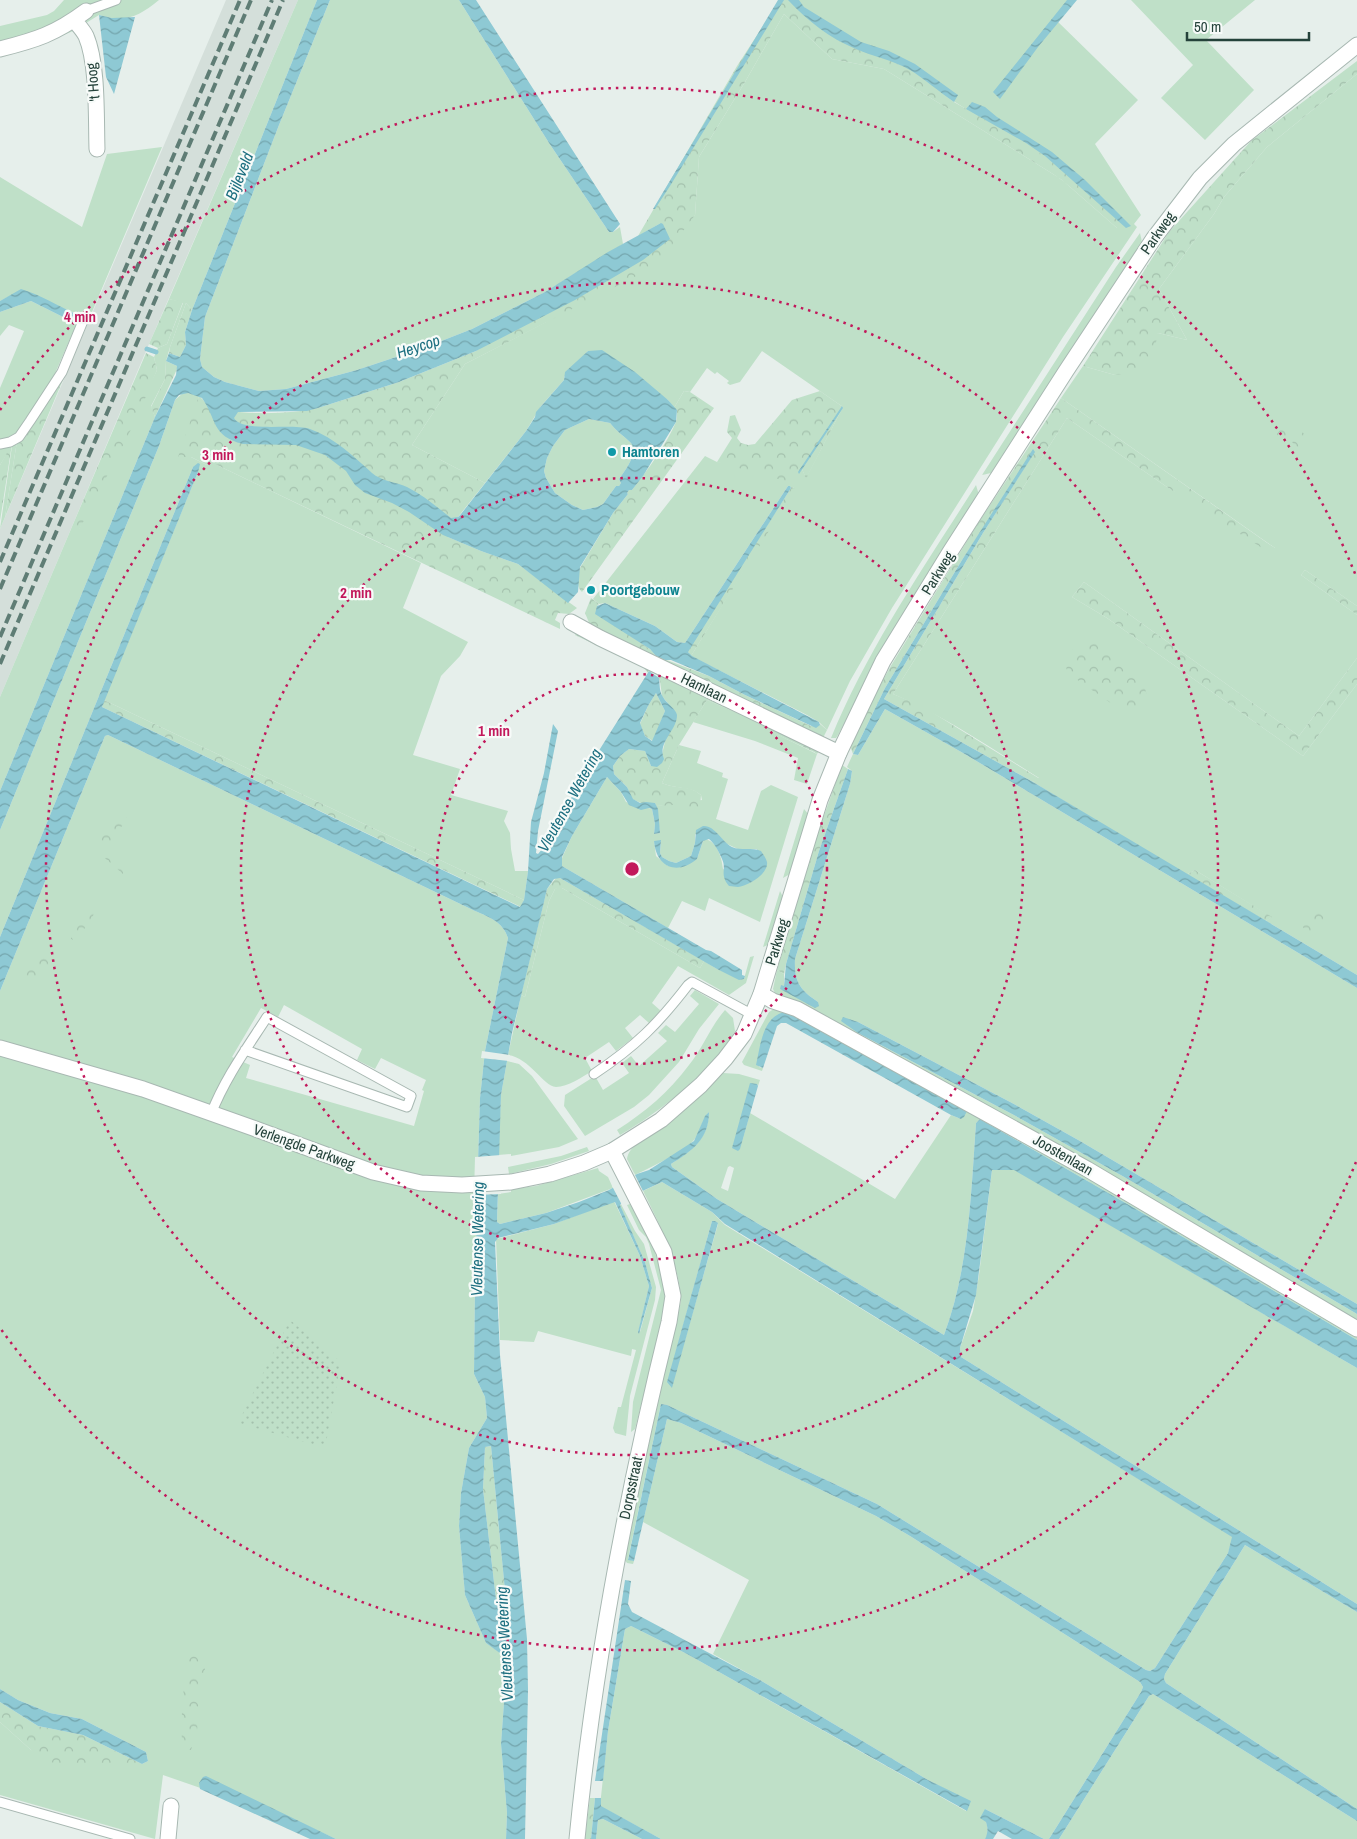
<svg xmlns="http://www.w3.org/2000/svg" width="1357" height="1839" font-family="'Archivo Narrow',sans-serif">
<style>
.built{fill:#d4dfda}
.grass{fill:#bfe0c8;fill-rule:evenodd}
.forest{fill:url(#forest-crowns)}
.park{fill:url(#park-dots)}
.water{fill:url(#water-waves);fill-rule:evenodd}
.pier{fill:#e6efeb}
.lines{fill:none;stroke-linecap:round;stroke-linejoin:round}
.stream{stroke:#8ec9d4;stroke-width:5}
.service-casing{stroke:#a8b8b2;stroke-width:11}
.minor-casing{stroke:#a8b8b2;stroke-width:17}
.tertiary-casing{stroke:#a8b8b2;stroke-width:17}
.service{stroke:#fff;stroke-width:9}
.minor{stroke:#fff;stroke-width:15}
.tertiary{stroke:#fff;stroke-width:15}
.rail{stroke:#5f7d75;stroke-width:4;stroke-dasharray:10 5;stroke-linecap:butt}
.ring{fill:none;stroke:#c2185b;stroke-width:2.5;stroke-dasharray:2.5 5}
.culture-dot{fill:#0f9aa8;stroke:#f7fbf9;stroke-width:2}
.labels{text-anchor:middle;stroke-width:4.5;stroke-linejoin:round;paint-order:stroke}
.street-label{font-size:15px;fill:#24423a;stroke:#f7fbf9}
.culture-label{font-size:15px;font-weight:bold;fill:#0d838f;stroke:#f7fbf9;text-anchor:start}
.water-label{font-size:16px;font-style:italic;fill:#1c6f80;stroke:#f7fbf9}
.centre{fill:#c2185b;stroke:#f7fbf9;stroke-width:2.5}
.ring-label{font-size:15px;text-anchor:middle;font-weight:bold;fill:#c2185b;stroke:#f7fbf9;stroke-width:4.5;stroke-linejoin:round;paint-order:stroke}
</style>
<defs>
<pattern id="forest-crowns" width="20" height="18" patternUnits="userSpaceOnUse" patternTransform="scale(1.25)"><rect width="20" height="18" fill="#bfe0c8"/><path d="M2 6a3 3 0 1 1 6 0M12 15a3 3 0 1 1 6 0" fill="none" stroke="#a4c1ad"/></pattern>
<pattern id="park-dots" width="8" height="8" patternUnits="userSpaceOnUse" patternTransform="scale(1.25)"><rect width="8" height="8" fill="#bfe0c8"/><path d="M2 2h.1M6 6h.1" fill="none" stroke="#a4c1ad" stroke-width="1.8" stroke-linecap="round"/></pattern>
<pattern id="water-waves" width="16" height="10" patternUnits="userSpaceOnUse" patternTransform="scale(1.25)"><rect width="16" height="10" fill="#8ec9d4"/><path d="M0 5q4-4 8 0t8 0" fill="none" stroke="#74a5ad"/></pattern>
</defs>
<rect width="100%" height="100%" fill="#e6efeb"/>
<path class="built" d="M226,0H298L149,344L0,697V529Z"/>
<path class="grass" d="M64,0H159C138,17 126,23 99,15L73,31L43,44L0,56V26L47,15L54,11Z
M298,0H317L192,310L186,303L170,347L166,361L165,379L151,406L155,417L0,791V697L71,529H79L157,370L154,357L158,348L167,344L183,303L169,299Z
M330,0H459L549,143L609,232H613L620,227L623,244L545,292L472,329L426,347L357,370L286,389L259,391L225,382L214,377L202,367L200,359L205,317L279,125Z
M795,0H1069L1054,18L1138,100L1095,144L1141,215L1134,224L1137,227L1063,337L892,608L850,681L827,730L819,722L807,715L691,656L794,488L788,486L685,643L677,642L655,626L605,603L599,604L593,599L705,456L717,462L802,469L806,478L843,407L762,351L740,382L730,385L727,383L729,381L717,372L715,374L707,368L690,392L684,391L674,408L668,400L588,351L564,377V380L541,406L526,431L485,483L412,445L465,364L546,322L695,215L699,157L745,82L784,14L832,59L884,69L1061,179L1117,228H1125L980,118L933,88L856,49Z
M1131,0H1255L1206,40L1254,90L1205,140L1161,98L1193,65Z
M1357,74V606L1305,570L1301,575L1357,615V658L1299,736L1084,582L1072,597L1107,618L1303,756L1357,684V975L1266,921L1271,917L1195,870L1186,875L1033,782L1039,778C992,749 945,716 893,694L1067,418L1167,487L1275,548L1061,398L1083,366L1115,375L1158,333L1187,340L1159,289L1214,214L1224,197L1267,147Z
M162,147L89,319L80,316L53,378L16,433L7,438L0,439V388L24,331L9,325L0,336V312L31,301L73,322L76,314L22,290L0,301V177L82,227L107,154Z
M1140,233L1142,242L991,473L982,475L1116,267Z
M183,393H188L199,396L194,416L191,457L207,465H217L421,563L403,608L468,642L460,656L441,676L413,755L460,769L451,795L508,811L504,821L510,833L511,849L515,871H528L524,900L104,700L198,472L193,467L0,937V830L159,446L175,400Z
M589,419L610,423C616,431 624,436 631,443C639,453 625,470 619,479L621,483L619,486H616L603,504L597,507L583,510L572,505L555,493L546,478L544,471L547,458L553,446L565,430Z
M17,441L5,517L0,529L12,446L0,465V448Z
M976,485L979,495L885,646L866,680L838,735L836,738H831C868,648 924,567 976,485Z
M707,700L763,724L762,727L817,754L807,784L794,780L798,758L755,741L693,722Z
M885,709L963,753L1357,988V1304L1080,1141L1012,1103L858,1022V1033L1012,1114L1126,1178L1357,1314V1324L776,995L773,989L777,970L784,974V986L780,989L818,1002C800,990 794,982 795,959L850,784L852,771L847,767L853,754L858,755Z
M108,735L475,911C489,917 503,922 508,938L485,1051L480,1098L476,1226L477,1260L475,1282L474,1374L485,1397L487,1418L469,1448L461,1493L459,1526L465,1595L486,1643L508,1658V1672L505,1688L501,1744L507,1813L506,1839H336L301,1823L163,1775L155,1839L0,1795V1722L31,1750L142,1764L148,1761L146,1752L82,1719L50,1713L18,1700L0,1689V991L105,736ZM284,1005L362,1049L357,1060L375,1069L381,1058L426,1080L422,1090L424,1091L414,1126L246,1078L250,1065L232,1057L261,1008L278,1017Z
M679,745L701,751L697,763L723,773L722,777L728,779L716,819L748,830L761,791L771,785L798,797L760,922L709,898L705,911L682,901L668,928L562,866V858L572,836L607,777L621,792L626,802L652,809L655,824L654,834L660,833L656,806L702,800L701,795C689,785 677,790 662,783ZM695,834L721,838L727,844L738,849H757L754,880L750,882L723,869C722,858 717,841 705,839L703,841L697,859L668,866L656,856L654,841H661L660,853L662,857L669,861L676,863L691,856L695,843Z
M804,809L809,815L790,874L783,878Z
M559,887L562,888L700,968L704,961L717,969L744,979L750,957L754,956L746,983L729,995L678,966L652,1003L661,1011L649,1023L640,1015L625,1028L633,1038L616,1051L609,1042L585,1058L592,1071C582,1077 568,1087 556,1087C543,1086 530,1058 508,1055L521,995L525,997L549,901L555,889Z
M780,891L783,897L770,944L763,947Z
M695,990L719,1004L699,1029L679,1062L649,1095L634,1107L585,1136L564,1106L565,1095L595,1076L603,1090L629,1073L622,1063L631,1056L639,1066L667,1041L658,1033L666,1025L675,1032L699,1004L690,996Z
M777,1007L1001,1123L1357,1332V1340L1129,1205L980,1119L976,1123C971,1194 969,1268 944,1335L717,1199L672,1167L671,1164C692,1150 708,1140 709,1112C701,1120 701,1132 694,1140C684,1152 649,1168 635,1175L627,1159C629,1146 642,1142 651,1135C678,1117 701,1096 723,1073L739,1074L760,1080L758,1086L757,1084L740,1149L750,1113L895,1199L951,1115L961,1119L781,1013L759,1067L763,1068L762,1071L744,1065L742,1062L769,1012ZM730,1166L734,1168L728,1191L721,1188L728,1167Z
M725,1010L733,1018L735,1031C711,1072 660,1112 620,1135L617,1130C645,1112 669,1092 689,1065C703,1048 710,1027 725,1010Z
M507,1061L519,1064L532,1076L578,1139L559,1147L511,1156V1154L498,1155L501,1095Z
M587,1147L589,1151L551,1164L509,1174L508,1167L561,1156Z
M598,1168L599,1171L608,1177L613,1188L546,1213L500,1224L497,1222L498,1194L511,1192V1189L536,1186Z
M1014,1169L1357,1368V1604L961,1357L960,1348L973,1311L979,1275L992,1170Z
M662,1182L712,1212L725,1225L1233,1537L1228,1553L1155,1668L1150,1671L1146,1670L877,1504L667,1405L661,1404L628,1559L634,1561L633,1564L627,1563L624,1559L631,1523L681,1301C679,1262 660,1225 643,1191ZM712,1221H715L718,1224L681,1354L679,1356L675,1355Z
M614,1201L640,1256L649,1286L638,1333L640,1332L652,1288L645,1262L620,1206L621,1204L635,1231L644,1244L656,1287L655,1300L630,1396L626,1436L615,1433L613,1428L618,1407H621L636,1350L632,1349L631,1356L538,1331L534,1342L500,1340L496,1239L554,1224Z
M630,1204L653,1247L661,1270L665,1297V1306L659,1334L635,1429L631,1432L633,1402L661,1290L649,1244L646,1237L639,1230L627,1205Z
M667,1419L681,1423L876,1516L910,1536L1140,1682L1143,1687L1141,1692L1049,1839H1044L985,1809L988,1834L985,1839H661L600,1806L608,1731L625,1629L631,1626L687,1654L966,1811L970,1802L928,1780L760,1680L713,1654L749,1580L643,1522Z
M1245,1545L1357,1612V1809L1166,1683L1164,1679L1165,1674Z
M1153,1694L1357,1821V1839H1059L1149,1696Z
M603,1819L642,1839H596L598,1820Z"/>
<path class="forest" d="M780,0H795L856,49L893,61L911,70L954,102L1026,143L1062,169L1126,228H1117L1061,179L884,69L832,59L784,14L745,82L699,157L695,215L669,250L646,271L465,364L412,445L485,483L458,517L448,537L481,551L518,564L570,603L577,608L569,614L558,613L555,620L560,623V629L217,465H207L191,457H178L199,396C203,399 205,403 208,404C231,417 292,414 318,408L399,382L476,351L661,223L638,236L737,66Z
M1357,61V74L1267,147L1224,197L1214,214L1159,289L1187,340L1158,333L1150,371L1115,375L1083,366L1169,232L1251,141Z
M169,299L183,302L167,344L158,348L149,344Z
M186,303L192,310L185,332L186,345L180,357L169,353L170,347Z
M146,353L154,357L157,370L136,420L79,530L71,529Z
M166,361L177,366V369L155,417L151,407L165,379Z
M68,368L5,517L17,441Z
M684,391L690,392L714,408L582,592C576,587 577,575 580,568L613,513L628,494L627,493L629,489L632,490C647,471 666,445 676,422C677,418 677,414 677,410L674,408Z
M820,391L843,407L806,479L802,469L793,483L717,462L732,438L727,432L730,416L735,415L741,430L737,438L741,443L748,445L755,444L792,400Z
M1061,398L1276,549L1262,548L1167,487L1067,418L893,694L922,706L1040,779L1033,782L884,699L983,533L1035,451L962,560L885,688L853,754L850,746L874,696L892,664L975,528Z
M1283,426C1297,427 1306,432 1313,445L1300,453L1290,439L1276,435Z
M12,444L0,521V465Z
M790,486L795,489L691,656L688,652V649L791,488Z
M1305,570L1357,606V615L1301,575Z
M1084,582L1299,736L1357,658V684L1303,756L1107,618L1072,597Z
M591,598L599,604L597,606L629,635L650,649L656,656L709,676L745,695L811,726L820,724L827,730L823,738L590,625L585,613Z
M577,632L819,751L817,754L814,752L761,727L762,724L707,700L679,745L662,783C677,790 689,784 701,795L700,807L696,810L686,809L673,805L656,806L655,803H641L632,799L627,787L614,774L613,766L620,756L629,749L645,751L651,766L662,754L666,738L673,727L671,707L662,696L660,681L657,675L649,671L648,673L643,667L575,635Z
M1100,642L1142,678L1148,699L1125,713L1066,672L1068,651Z
M656,693L665,711L653,741L645,736L640,724L648,706Z
M104,700L524,900L521,907L102,707Z
M842,765L848,769L819,851L786,964L784,974L777,970L810,855Z
M120,812L127,814V822C117,828 119,835 110,843L111,852L123,861L126,869L132,872L133,878L131,880C124,876 119,870 113,865C99,853 92,848 105,830C109,823 114,817 120,812Z
M1195,870L1272,917L1266,921L1186,875Z
M556,878H560L704,961L700,968L562,888L555,889L549,901L525,997L521,995L547,889Z
M94,897L97,902L93,916L76,941L71,939V934L86,910L89,899Z
M1315,910L1328,920L1325,934L1307,932L1301,925Z
M48,956L53,957L54,963L47,970L29,981L25,980L23,977C29,967 37,960 48,956Z
M491,1446L506,1601L496,1599L483,1489L485,1447Z
M191,1652L202,1658L206,1674L199,1695L197,1733L191,1750L182,1748C181,1715 182,1683 191,1652Z
M0,1702L38,1726L83,1735L142,1764L83,1766L47,1762L31,1750L0,1722Z
M590,1798H595L591,1839H585Z"/>
<path class="park" d="M290,1320L341,1362L325,1448L238,1423Z"/>
<path class="water" d="M317,0H330L279,125L205,317L200,359L202,367L214,377L225,382L259,391L286,389L357,370L426,347L472,329L545,292L608,252L661,223L663,224L670,239L643,260L575,300L476,351L399,382L318,408L307,411L238,412L234,418C242,433 292,423 310,429C335,438 353,456 372,473C381,481 396,482 407,487C423,495 437,507 451,518L458,517L461,514L526,431L535,417L536,412L564,380L565,372L588,351L602,350L635,372L668,400L677,410L676,422L643,476L632,490H629L627,493L628,494L613,513L580,567L578,592L568,603L518,564L481,551L443,535L409,512L392,503L365,493L355,485L346,471L325,455L296,445L243,444C211,436 217,419 202,398L188,393L179,395L175,400L159,446L0,830V791L155,417L176,375L177,366L166,361L169,353L180,357L186,345L185,332L192,310ZM589,419L610,423C616,431 624,436 631,443C639,453 625,470 619,479L621,483L619,486H616L603,504L597,507L583,510L572,505L555,493L546,478L544,471L547,458L553,446L565,430Z
M459,0H476L620,224L613,232H609L549,143Z
M778,0H784L670,186L655,209H653Z
M788,0H799L804,7L861,42L889,51L915,64L958,95L954,102C939,92 925,79 910,70C893,60 874,57 856,49C829,38 808,21 788,0Z
M1067,0H1077L1038,47L1000,99L993,92Z
M99,15L112,18L135,17L114,94L106,77Z
M972,102L985,107L997,117L1052,152L1085,180L1131,226L1126,228L1045,156L1026,143L966,109Z
M21,289C41,295 58,306 76,314L73,322L31,301L0,312V301Z
M842,406L843,408L799,474L798,472Z
M1033,449L1035,452L983,533L884,699L1033,782L1357,975V988L963,753L885,709L858,755L853,754L885,688L962,560Z
M198,463L200,464L198,472L102,707L520,907L524,900L528,871L531,822L544,773L553,724L558,731L538,831L536,853L538,854L543,848L588,768L649,671L659,678C660,685 659,691 663,697C666,703 676,709 677,715C677,731 657,742 664,759L662,763L657,767L651,766L645,751L629,749L620,756L613,766L614,774L627,787L633,799L640,803L646,802L655,803L658,809L660,833L654,834L655,824L652,809L649,808L641,810L629,805L621,792L607,777L572,836L562,857V866L706,950L711,951L742,970V975L745,976L744,979L739,980L717,969L560,878L554,879L547,889L544,902L512,1033L501,1095L497,1222L500,1224L546,1213L579,1202L609,1190L637,1174L649,1170L694,1141L705,1116L709,1112C709,1139 692,1151 671,1164L672,1167L717,1199L944,1335C969,1268 971,1194 976,1123L980,1119L1129,1205L1357,1340V1368L1014,1170H992L976,1295L960,1348L961,1357L1357,1604V1612L1245,1545L1165,1674L1164,1679L1166,1683L1357,1809V1821L1153,1694L1149,1696L1059,1839H1049L1141,1692L1143,1687L1140,1682L910,1536L876,1516L681,1423L667,1419L634,1561L628,1560L661,1404L667,1405L877,1504L1146,1670L1150,1671L1155,1668L1228,1553L1232,1537L725,1224L712,1212L662,1182L625,1199L620,1205L645,1262L652,1288L639,1334L638,1332L649,1286L640,1256L615,1202L554,1224L498,1238L495,1242L500,1355L527,1639L528,1690L525,1839H506L507,1813L501,1744L505,1688L508,1672V1659L486,1643L465,1595L459,1526L461,1493L469,1448L487,1418L485,1397L474,1374L475,1282L477,1260L476,1226L480,1098L485,1051L508,938C503,922 489,917 475,911L108,735L105,736L0,991V937L193,467ZM656,693L665,711L652,741L645,736L640,723L648,706ZM491,1446L506,1601L496,1599L483,1489L485,1447Z
M788,486H790L791,488L688,652L692,656L819,722L820,725L816,728L745,695L709,676L671,660H665L656,656L650,649L595,614L597,606L605,603L655,626L677,642L685,643Z
M848,769L852,771L850,784L795,959C794,982 800,990 818,1002L819,1006L815,1008L780,989L781,985L784,986L786,964L819,851Z
M703,826C715,825 722,842 732,847C741,851 752,847 761,851C763,854 766,858 767,862C769,874 747,886 738,887C735,887 732,886 729,886C719,874 727,869 722,859C719,852 715,844 709,839L703,841L697,859C677,876 656,867 654,841L661,840L660,853L662,857L669,861L676,863L691,856L695,843L696,830Z
M781,1013H789L967,1111L964,1117L961,1119L951,1115L786,1023H781L777,1026L763,1068L756,1065C760,1048 762,1020 781,1013Z
M843,1017L858,1022L1012,1103L1080,1141L1357,1304V1314L1126,1178L1012,1114L858,1033L841,1021Z
M750,1083L757,1084L758,1086L740,1149L738,1151L732,1148Z
M712,1221H715L718,1223L672,1388L667,1382Z
M625,1580L631,1581L628,1604L632,1612L760,1680L928,1780L971,1801L967,1811L687,1654L631,1626L625,1629L608,1731L603,1781H595Z
M0,1689L18,1700L50,1713L82,1719L146,1752L148,1761L142,1764L83,1735L38,1726L0,1702Z
M206,1776L336,1839H310L200,1789L199,1783L203,1777Z
M595,1798H601V1806L661,1839H642L603,1819L598,1820L596,1839H591Z
M985,1809L1044,1839H1012L998,1831L993,1839H985C988,1833 988,1828 986,1822L980,1818Z"/>
<path class="pier" d="M482,1051L510,1055L509,1061L481,1058Z
M501,1155V1194L474,1195L475,1157Z
M634,1173L644,1193L627,1201L623,1207L612,1186Z"/>
<g class="lines">
<path class="stream" d="M147,349L156,352"/>
<g class="service-casing">
<path id="service" d="M86,11L116,0
M0,444L10,442L19,437L30,421L62,372L83,321
M594,1074C636,1046 658,1024 688,985L692,982L753,1015
M211,1114C225,1078 247,1048 267,1017L411,1096L407,1107L245,1050
M0,1802L130,1839"/>
</g>
<g class="minor-casing">
<path id="minor" d="M74,20C78,25 83,30 86,36C98,64 96,117 97,149
M0,49C36,40 55,34 86,11
M571,622L600,638L839,753
M761,994L773,1001L797,1009L1087,1169L1357,1329
M168,1839L171,1806
M577,1839C594,1664 627,1492 669,1322L673,1296L664,1252L612,1151"/>
</g>
<g class="tertiary-casing">
<path id="tertiary" d="M0,1048L143,1089L253,1128L373,1172L421,1183L462,1185L511,1182L550,1174L584,1163L612,1151L661,1120L701,1085L725,1059L744,1034L761,994L820,800L839,753L883,661L950,552L1066,371L1154,238L1200,178L1234,144L1357,45"/>
</g>
<use href="#service" class="service"/>
<use href="#minor" class="minor"/>
<use href="#tertiary" class="tertiary"/>
<path class="rail" d="M0,562L240,0
M0,589L251,0
M0,637L272,0
M0,664L283,0"/>
</g>
<g class="ring">
<circle cx="632" cy="869" r="195"/>
<circle cx="632" cy="869" r="391"/>
<circle cx="632" cy="869" r="586"/>
<path d="M1356 1162A781 781 0 0 1 0 1328M0 410A781 781 0 0 1 1356 576"/>
</g>
<g class="culture-dot">
<circle cx="612" cy="452" r="5"/>
<circle cx="591" cy="590" r="5"/>
</g>
<g class="labels">
<g class="street-label">
<text transform="translate(93 82) rotate(-95)" y="5">'t Hoog</text>
<text transform="translate(1158 233) rotate(-55)" y="5">Parkweg</text>
<text transform="translate(938 573) rotate(-58)" y="5">Parkweg</text>
<text transform="translate(704 688) rotate(26)" y="5">Hamlaan</text>
<text transform="translate(777 942) rotate(-73)" y="5">Parkweg</text>
<text transform="translate(304 1147) rotate(20)" y="5">Verlengde Parkweg</text>
<text transform="translate(1063 1155) rotate(30)" y="5">Joostenlaan</text>
<text transform="translate(631 1488) rotate(-78)" y="5">Dorpsstraat</text>
</g>
<g class="culture-label">
<text x="622" y="457">Hamtoren</text>
<text x="601" y="595">Poortgebouw</text>
</g>
<g class="water-label">
<text transform="translate(239 176) rotate(-68)" y="6">Bijleveld</text>
<text transform="translate(418 346) rotate(-18)" y="6">Heycop</text>
<text transform="translate(569 800) rotate(-61)" y="6">Vleutense Wetering</text>
<text transform="translate(477 1239) rotate(-89)" y="6">Vleutense Wetering</text>
<text transform="translate(504 1644) rotate(-93)" y="6">Vleutense Wetering</text>
</g>
</g>
<circle cx="632" cy="869" r="8" class="centre"/>
<g class="ring-label">
<text x="80" y="322">4 min</text>
<text x="218" y="460">3 min</text>
<text x="356" y="598">2 min</text>
<text x="494" y="736">1 min</text>
</g>
<path d="M1187 32v8h122v-8" fill="none" stroke="#24423a" stroke-width="2.5"/>
<text x="1194" y="32" font-size="15" fill="#24423a" stroke="#f7fbf9" stroke-width="4" paint-order="stroke">50 m</text>
</svg>
